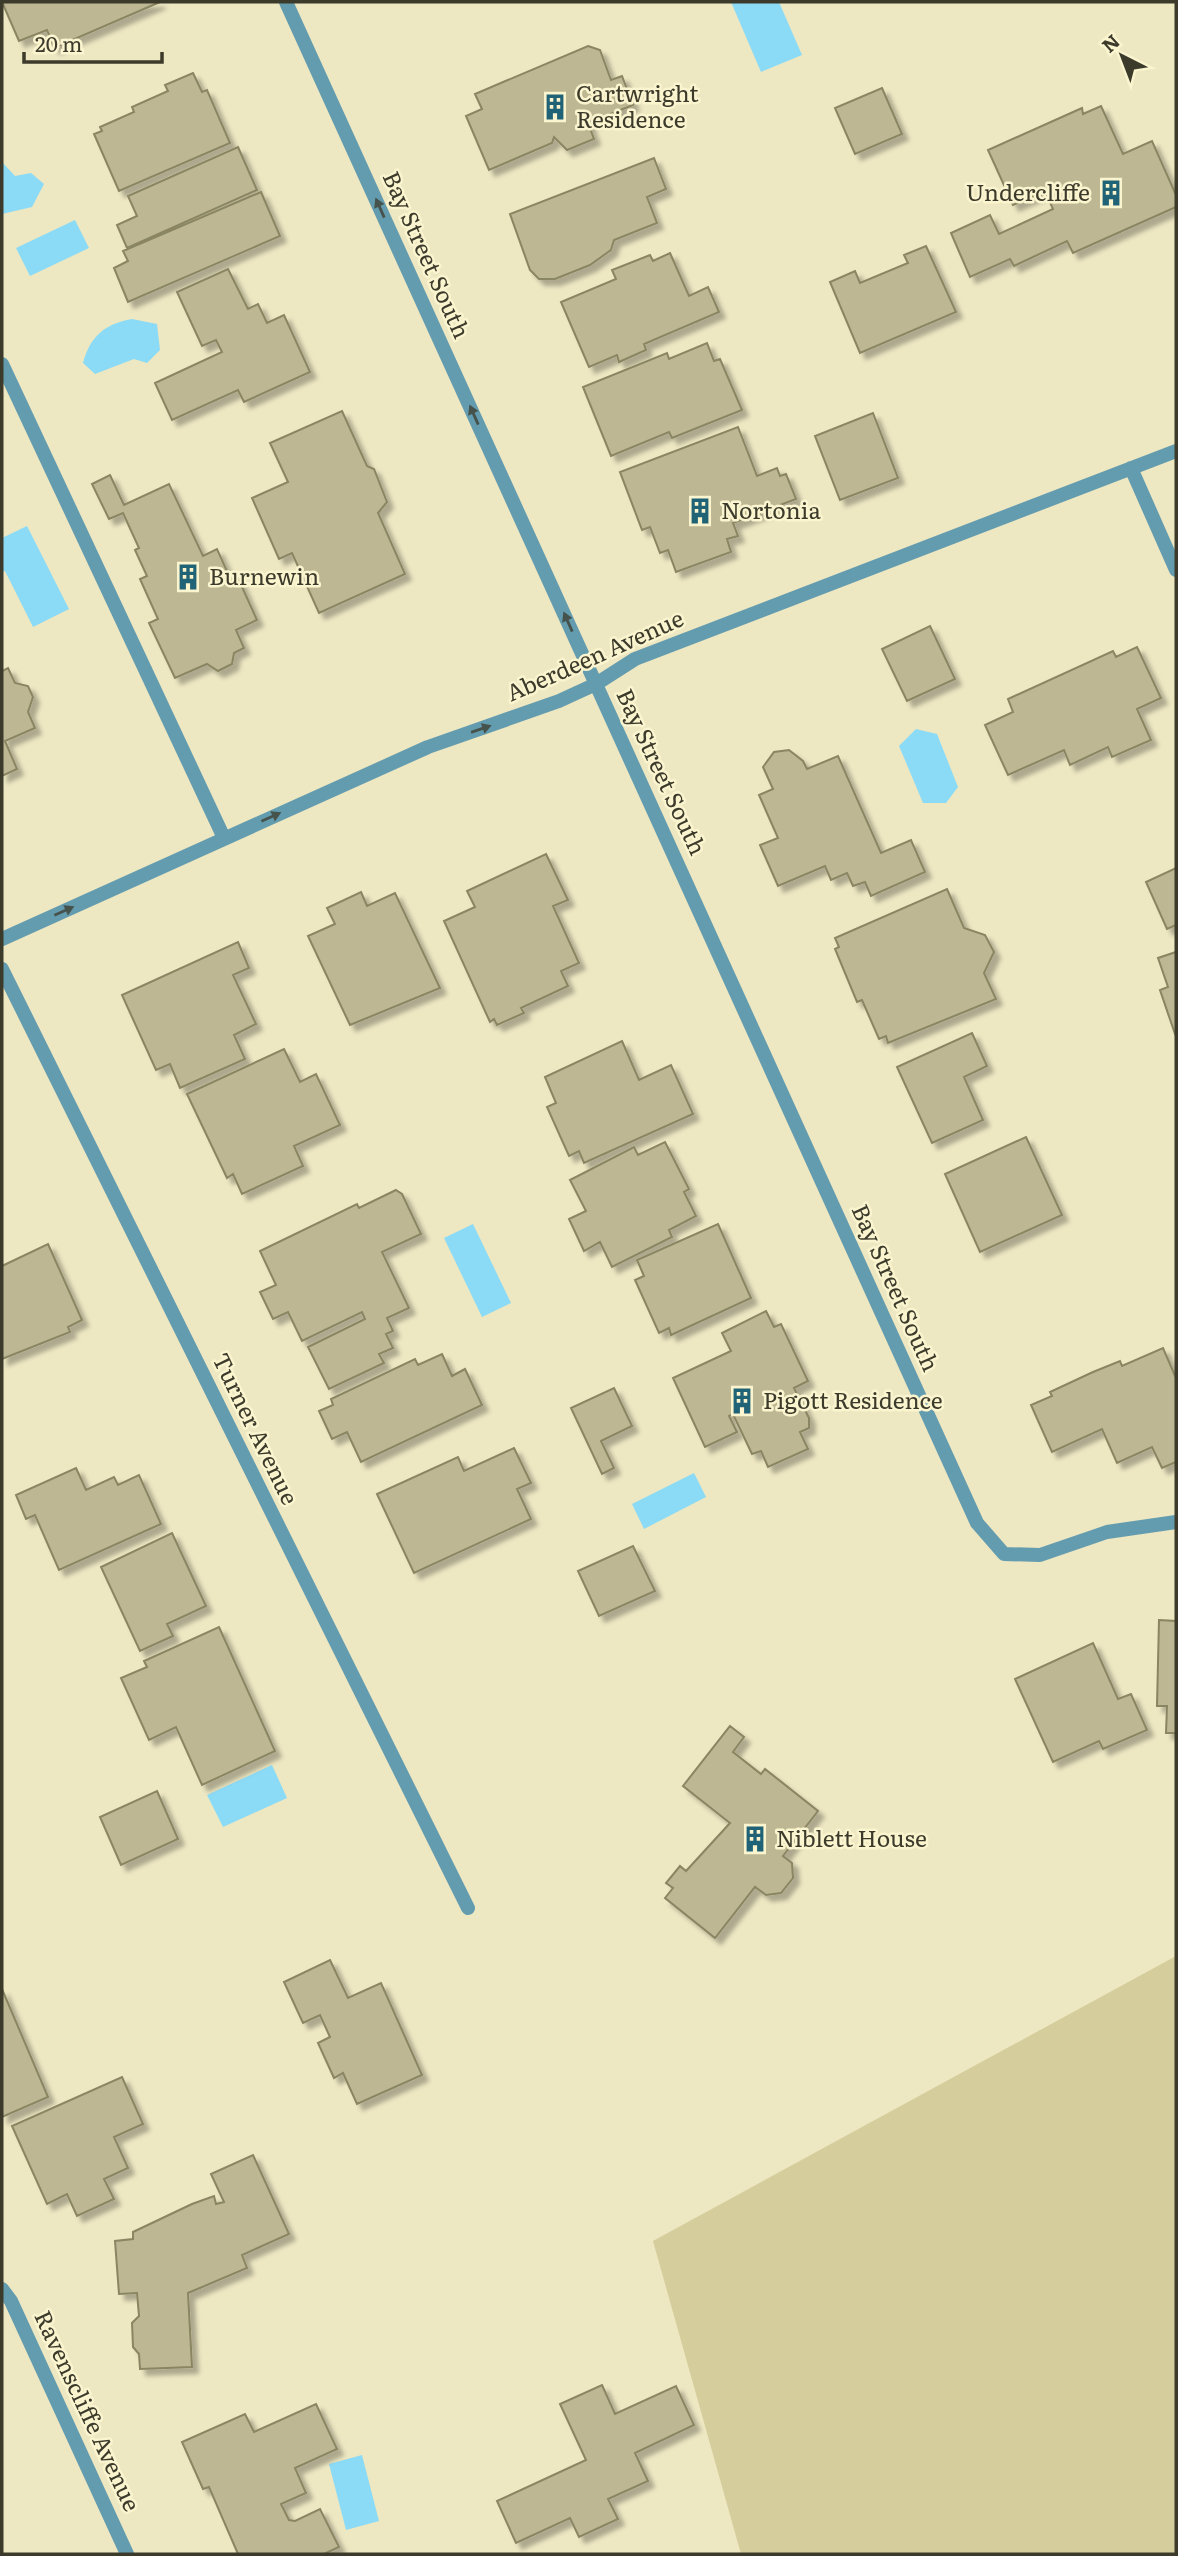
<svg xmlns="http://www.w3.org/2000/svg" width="1178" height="2556" font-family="Literata,serif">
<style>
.green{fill:#d6cd9c}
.water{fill:#8cdbf6}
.building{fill:#bdb793;stroke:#8a8562;stroke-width:2;filter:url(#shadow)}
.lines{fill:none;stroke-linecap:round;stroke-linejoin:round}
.lane{stroke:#649caf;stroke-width:14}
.street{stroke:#649caf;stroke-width:14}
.oneway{fill:#46524c}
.labels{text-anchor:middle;stroke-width:5;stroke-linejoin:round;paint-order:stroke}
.poi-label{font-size:23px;fill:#3c3a2b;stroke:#faf4cf;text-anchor:start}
.street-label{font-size:23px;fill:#3c3a2b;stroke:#faf4cf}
</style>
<defs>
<filter id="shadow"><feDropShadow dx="6" dy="6" stdDeviation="2" flood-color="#0004"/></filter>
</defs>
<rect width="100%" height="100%" fill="#ede7c2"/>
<path class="green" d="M1176,1956V2554H741L653,2241Z"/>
<path class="water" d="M731,2H779L802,55L761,72Z
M2,162L15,176L31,173L44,184L32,207L2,214Z
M75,220L89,248L30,276L16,248Z
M132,319L157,324L160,350L147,363L134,359L95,374L83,363C90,337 104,324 132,319Z
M27,526L69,609L33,627L5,571L2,572V538Z
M916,729L937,734L958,787L946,803H923L899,746Z
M473,1224L511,1303L482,1317L444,1238Z
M694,1473L706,1497L644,1529L632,1504Z
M272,1765L287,1798L223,1827L207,1795Z
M362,2455L379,2521L346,2530L329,2464Z"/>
<path class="building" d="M2,2H160L54,48L47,30L19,41Z
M588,46L600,50L611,80L622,76L633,105L588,123L594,139L567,150L554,137L552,143L489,170L466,116L482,109L475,94Z
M193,73L202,92L207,90L230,143L119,191L94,134L102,131L100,127L134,112L132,107L168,91L165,85Z
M882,88L902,134L855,154L835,108Z
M1101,106L1123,154L1152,141L1176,195V207L1073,253L1067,241L1014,266L1010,259L970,277L951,233L990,215L999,234L1053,209L1045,191L1013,205L988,150L1082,108L1083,114Z
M238,147L257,190L127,248L117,225L137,216L128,196Z
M654,158L666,189L647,197L657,223L614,240L611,250L590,265L555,279H539L530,270L510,214Z
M261,192L280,236L128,302L114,268L128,261L123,251Z
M926,246L956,312L860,353L830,282L855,271L860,283L908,263L904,255Z
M670,253L689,296L708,287L719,312L644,344L646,350L619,362L617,355L589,367L561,302L616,279L612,270L650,255L653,261Z
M228,269L248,309L258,304L267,323L284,315L310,372L244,402L238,390L172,420L155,383L222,352L216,340L202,346L177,292Z
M707,343L714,361L720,359L742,410L672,438L669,432L611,456L583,387L667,353L669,359Z
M342,411L367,466L374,469L387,502L378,513L405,574L319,613L292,553L279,559L252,498L288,482L270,443Z
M873,413L898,478L840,500L815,436Z
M738,427L757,476L777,468L780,476L786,474L796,499L733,523L738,536L727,539L731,552L676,572L668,550L660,553L650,527L642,530L620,472Z
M110,475L124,505L169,484L203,556L217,549L231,580L238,578L257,620L236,630L244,648L234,653L232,664L218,671L207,664L175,678L149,623L158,619L140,579L147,576L135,550L139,548L123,513L109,519L92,484Z
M930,626L955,679L907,701L882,649Z
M1137,647L1161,698L1137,709L1151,740L1112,757L1108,747L1070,765L1064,750L1008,775L985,725L1013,712L1008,699L1113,651L1116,657Z
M8,668L15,683L28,686L33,697L28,712L35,728L5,741L17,769L2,776V671Z
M789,750L803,761L807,769L838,756L881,853L911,840L925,872L871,896L865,882L853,886L847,873L831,880L825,866L778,886L760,845L778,838L759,795L773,789L763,767L774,752Z
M546,854L568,900L553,906L579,963L561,971L568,986L521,1008L524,1013L497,1025L494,1019L490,1022L444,921L475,907L467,891Z
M1176,868V925L1167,929L1146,882Z
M947,889L964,928L985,935L994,952L984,973L996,999L888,1043L886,1036L879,1039L862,1000L857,1002L835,949L839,947L835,938Z
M361,892L367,906L395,893L440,988L350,1025L308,936L335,924L327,908Z
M238,942L249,968L233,975L256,1024L234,1035L245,1059L180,1088L170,1064L156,1070L122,995Z
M1176,952V1033L1175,1034L1160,990L1168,987L1158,958Z
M972,1033L987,1066L964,1077L983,1120L932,1143L897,1067Z
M622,1041L639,1080L671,1065L693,1114L584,1163L579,1151L569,1156L547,1107L556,1103L545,1077Z
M284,1049L300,1082L316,1074L340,1125L294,1146L303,1166L242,1194L233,1174L227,1178L187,1094Z
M1026,1137L1062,1215L980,1252L945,1174Z
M665,1142L689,1189L684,1192L696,1216L669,1230L672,1237L612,1267L600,1242L584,1251L569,1219L586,1211L570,1180L634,1147L638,1155Z
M396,1190L402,1194L421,1234L382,1252L409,1308L387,1318L393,1331L386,1334L393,1348L379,1354L384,1363L329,1389L308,1347L365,1319L362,1312L302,1341L288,1312L273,1319L260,1292L276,1285L260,1251L357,1204L359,1208Z
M718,1224L751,1298L671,1335L669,1328L659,1333L635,1280L644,1276L637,1260Z
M48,1244L82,1320L68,1327L70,1332L2,1359V1266Z
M766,1311L774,1327L781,1324L808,1381L794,1388L809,1418V1428L800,1432L808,1449L768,1467L761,1451L752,1454L733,1414L729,1416L737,1432L705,1447L673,1378L731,1351L722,1333Z
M1163,1348L1176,1378V1462L1162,1468L1152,1447L1117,1463L1102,1429L1052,1452L1031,1405L1052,1396L1050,1392L1093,1372L1120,1361L1122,1366Z
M442,1354L452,1376L465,1369L482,1405L361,1462L347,1432L332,1439L319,1411L333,1405L331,1399L415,1359L418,1365Z
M614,1388L632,1426L601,1441L614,1468L602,1474L571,1408Z
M514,1448L531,1483L517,1489L531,1519L414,1573L377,1494L458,1457L464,1471Z
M76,1468L86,1490L114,1477L118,1485L139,1475L161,1524L59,1570L35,1515L26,1519L16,1495Z
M172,1533L206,1606L167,1624L173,1636L140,1651L101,1567Z
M633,1546L655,1591L599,1616L578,1571Z
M1159,1620L1176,1621V1733H1166L1167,1706H1157Z
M219,1627L275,1751L202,1785L176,1727L149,1740L121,1678L147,1667L144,1661Z
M1093,1643L1118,1699L1131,1694L1147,1730L1103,1749L1099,1741L1053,1762L1015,1679Z
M730,1726L744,1737L733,1752L761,1774L765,1769L818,1811L783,1856L792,1863L793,1878L781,1893L766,1895L755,1887L715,1938L665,1898L673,1888L666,1883L680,1866L686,1871L730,1823L683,1786Z
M157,1791L178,1839L121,1865L100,1817Z
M330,1960L348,1998L381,1983L422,2075L357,2104L343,2073L334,2078L318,2043L330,2037L320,2015L303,2023L284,1982Z
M2,1989L48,2097L2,2117Z
M122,2077L143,2124L114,2137L128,2168L104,2179L114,2199L77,2216L67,2194L47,2204L12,2126Z
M253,2155L289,2234L242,2255L247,2268L188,2293L192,2367L140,2369L139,2354L133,2347L132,2323L139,2316L137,2293L119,2294L115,2241L133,2239V2232L192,2204L214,2196L216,2204L224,2202L211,2174Z
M602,2385L615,2414L676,2386L694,2425L635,2453L648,2481L608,2499L618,2519L579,2537L570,2518L516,2543L497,2501L586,2460L560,2404Z
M316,2404L337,2449L295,2468L306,2493L281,2504L289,2520L295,2521L320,2509L339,2547L324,2554H238L209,2487L203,2489L182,2442L245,2414L254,2432Z"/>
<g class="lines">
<path class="lane" d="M2,364L224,838"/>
<path class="street" d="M286,2L977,1523L1004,1554L1040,1555L1107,1532L1176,1522
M1131,468L1176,570
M2,939L428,747L559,701L596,684L635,659L1176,451
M2,969L468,1908
M2,2289L11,2301L127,2554"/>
</g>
<defs><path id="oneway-solid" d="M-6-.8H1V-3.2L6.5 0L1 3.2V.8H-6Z" transform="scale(1.75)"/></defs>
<g class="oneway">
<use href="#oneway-solid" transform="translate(380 208) rotate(-114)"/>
<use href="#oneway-solid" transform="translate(474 415) rotate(-114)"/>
<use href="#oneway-solid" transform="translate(568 622) rotate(-114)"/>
<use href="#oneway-solid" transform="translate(481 729) rotate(-19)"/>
<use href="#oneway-solid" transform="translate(271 817) rotate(-24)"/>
<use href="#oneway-solid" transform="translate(64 911) rotate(-24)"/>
</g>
<defs>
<g id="building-bare" transform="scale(2.1)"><path d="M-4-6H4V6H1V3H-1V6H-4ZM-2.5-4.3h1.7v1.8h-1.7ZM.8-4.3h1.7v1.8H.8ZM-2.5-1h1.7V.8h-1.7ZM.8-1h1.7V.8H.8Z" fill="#206276" stroke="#faf4cf" stroke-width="2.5" paint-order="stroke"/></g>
</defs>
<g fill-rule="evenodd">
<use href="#building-bare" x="555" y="107"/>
<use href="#building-bare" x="1111" y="193"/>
<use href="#building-bare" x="700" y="511"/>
<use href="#building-bare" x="188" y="577"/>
<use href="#building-bare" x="742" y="1401"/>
<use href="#building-bare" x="755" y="1839"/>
</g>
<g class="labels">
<g class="poi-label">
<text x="576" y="102">Cartwright<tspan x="576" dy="26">Residence</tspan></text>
<text x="1090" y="201" text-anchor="end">Undercliffe</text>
<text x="721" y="519">Nortonia</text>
<text x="209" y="585">Burnewin</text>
<text x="763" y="1409">Pigott Residence</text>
<text x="776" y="1847">Niblett House</text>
</g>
<g class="street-label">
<text transform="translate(426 255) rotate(66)" y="8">Bay Street South</text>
<text transform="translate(595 656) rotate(-24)" y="8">Aberdeen Avenue</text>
<text transform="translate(661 772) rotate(65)" y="8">Bay Street South</text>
<text transform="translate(895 1288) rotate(66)" y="8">Bay Street South</text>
<text transform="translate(255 1429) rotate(64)" y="8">Turner Avenue</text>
<text transform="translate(87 2411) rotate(65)" y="8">Ravenscliffe Avenue</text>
</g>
</g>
<rect width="1178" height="2556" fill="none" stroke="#3c3a2b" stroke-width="7"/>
<g transform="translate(1122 56) rotate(318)" stroke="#faf4cf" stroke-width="5" paint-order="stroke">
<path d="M0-5L12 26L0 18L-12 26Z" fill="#3c3a2b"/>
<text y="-10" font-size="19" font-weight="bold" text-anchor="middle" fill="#3c3a2b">N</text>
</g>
<path d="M24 52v10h138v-10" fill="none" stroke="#3c3a2b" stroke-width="3.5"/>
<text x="35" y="52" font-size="21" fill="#3c3a2b" stroke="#faf4cf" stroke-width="5" paint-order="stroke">20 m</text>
</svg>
